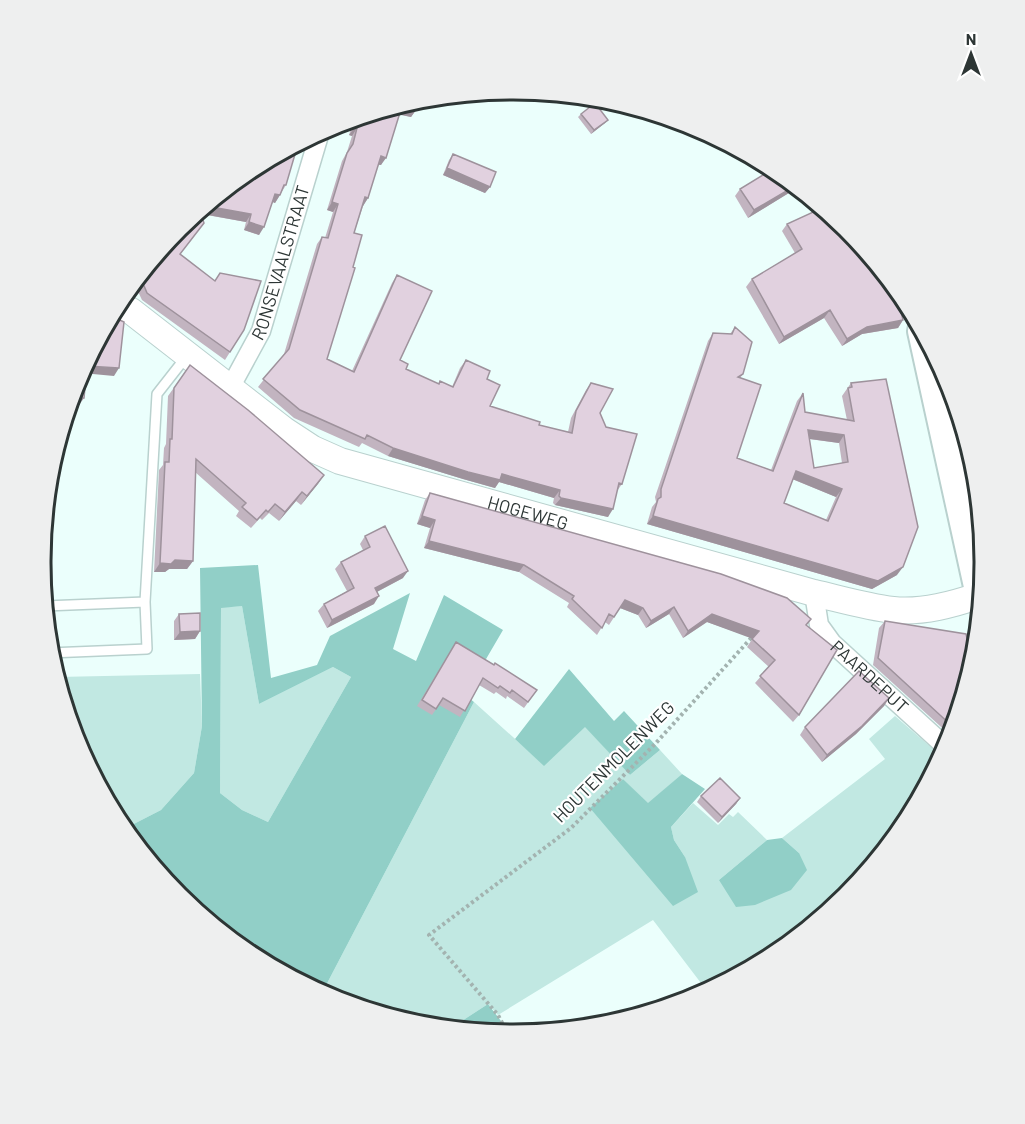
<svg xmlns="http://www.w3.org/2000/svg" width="1025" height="1124" font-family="Barlow,sans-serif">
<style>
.green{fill:#c1e8e2}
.forest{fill:#91cfc7;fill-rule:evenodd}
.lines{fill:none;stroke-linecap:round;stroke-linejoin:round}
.lane-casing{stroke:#b9d1ce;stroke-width:12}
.street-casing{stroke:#b9d1ce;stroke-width:21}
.secondary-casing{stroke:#b9d1ce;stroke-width:28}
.primary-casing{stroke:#b9d1ce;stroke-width:32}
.path{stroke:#a3b3b0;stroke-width:4;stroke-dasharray:3 3;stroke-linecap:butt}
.lane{stroke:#fff;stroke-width:9}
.street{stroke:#fff;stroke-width:18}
.secondary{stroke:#fff;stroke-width:26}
.primary{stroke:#fff;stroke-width:28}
.wall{fill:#c2b4c0;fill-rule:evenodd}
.shaded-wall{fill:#9e929c}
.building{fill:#e1d1df;stroke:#9e929c;stroke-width:1.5;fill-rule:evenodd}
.labels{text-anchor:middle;stroke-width:4.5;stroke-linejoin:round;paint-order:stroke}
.street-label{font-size:18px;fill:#2d3635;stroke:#fff}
.rim{fill:none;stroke:#2d3635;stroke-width:3}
</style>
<rect width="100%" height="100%" fill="#ebfffc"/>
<path class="green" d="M242,606L259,704L333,667L351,677L268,822L242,810L220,793L221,607Z
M200,674L202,726L194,773L161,810L124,829L76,742L57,677Z
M474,702L544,765L585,726L630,775L660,750L682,774L648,804L623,779L591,808L598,814L685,857L674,840L671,827L693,803L718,825L729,814L733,817L738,812L767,840L719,880L799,853L782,838L885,759L869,739L895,716L941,756L905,825L864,874L837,895L841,900L774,955L707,991L653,920L498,1015L488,1004L451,1028L420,1025L332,998L322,993Z"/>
<path class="forest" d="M258,565L271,678L317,665L330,636L410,593L393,649L416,661L444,595L503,630L465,695L474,702L322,993L250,954L179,896L124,829L161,810L194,773L202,726L200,568ZM242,606L259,704L333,667L351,677L268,822L242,810L220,793L221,608Z
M569,669L614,721L624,711L660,750L630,775L585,727L544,766L515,739Z
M682,774L705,789L671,827L674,840L685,857L698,892L673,906L590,808L623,779L648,803Z
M782,838L799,853L807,870L791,890L755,905L736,907L719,880L767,840Z
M488,1004L511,1034L451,1028Z"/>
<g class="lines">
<g class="lane-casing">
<path id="lane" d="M145,602L157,394L186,357
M45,606L145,602L147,649L49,653"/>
</g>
<g class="street-casing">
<g id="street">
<path id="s1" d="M230,388L261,331L320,132"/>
<path id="s2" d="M814,593L819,625L832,643L946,747"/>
</g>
</g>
<g class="secondary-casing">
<g id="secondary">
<path id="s3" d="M117,305L131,311L284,430L313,449L340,461L814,593C840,599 867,607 893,610C923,613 954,604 981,595"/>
</g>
</g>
<g class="primary-casing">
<path id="primary" d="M922,331L981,600"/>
</g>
<path class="path" d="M508,1034L498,1015L429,935L571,828L655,744L753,636"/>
<use href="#lane" class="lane"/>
<use href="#street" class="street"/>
<use href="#secondary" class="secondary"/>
<use href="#primary" class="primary"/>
</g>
<path class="wall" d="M419,99L416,110L411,117L399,114L381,165H378L368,198L363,206L354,233L327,359L352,371L392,283L397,275L400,360L406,369L438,384L440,381L452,387L460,368L466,360L487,379L490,406L539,425L568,432L571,418L586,390L591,383L622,484L617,491L608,517L555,505L553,503L554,498L499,482L495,488L463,479L388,456L362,443L359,447L294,418L258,387L284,354L317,244L322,237L325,238L333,212L327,210L342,161L347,152L352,136L349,135L354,119Z
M581,114L605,123L591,134L578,117Z
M453,154L490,187L485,193L443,175L449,160Z
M251,169L286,185L275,203L273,202L259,235L244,230L246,222L201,214L204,223L180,254L215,281L220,273L230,352L225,360L142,300L134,283L179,228L229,193L231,185Z
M797,188L748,218L735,196L740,189Z
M801,191L846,228L903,320L898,328L862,334L842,346L824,318L779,344L746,287L752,279L795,253L782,231L787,224L813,212Z
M735,327L743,374L740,378L737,458L771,470L797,401L803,393L805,412L847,420L842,396L851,383L897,575L872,589L647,524L652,507L656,502L655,497L708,341L713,333L730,334ZM809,439L839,443L842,463L814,468ZM792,479L836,497L826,520L784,503Z
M190,365L324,475L301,505L296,501L279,521L269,513L262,520L260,518L251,528L236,516L239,511L195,472L193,561L187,569H169L165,572H154L159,470L163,465L164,448L166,444L168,396Z
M430,493L807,625L799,715L793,722L755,683L769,667L747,647L753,638L707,622L683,638L669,614L646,628L638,615L620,608L609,625L605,622L597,635L567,607L569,603L519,572L424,548L430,528L417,524L425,500Z
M365,536L403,578L377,592L374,604L327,628L318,611L324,604L347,591L335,569L341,562L363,550L360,544Z
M179,614L200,631L195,639L174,640V621Z
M885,621L973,663L951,736L873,665L879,628Z
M456,642L537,690L524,708L507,696L506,699L496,692L494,694L479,685L460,717L439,705L432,715L417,706Z
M889,698L884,706L856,734L822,762L800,735L805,727Z
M701,796L740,798L736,804L718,823L697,802Z"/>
<path class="shaded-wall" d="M402,106L416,110L411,117L396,114Z
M608,120L605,123L591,134L594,130Z
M355,127L357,128L352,136L349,135Z
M381,156L386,158L381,165L376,164Z
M447,168L490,187L485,193L443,175Z
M795,186L797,188L748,218L754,210Z
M275,194L280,195L275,203L270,201Z
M365,197L368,198L363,206L360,205Z
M332,202L338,204L333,212L327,210Z
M206,206L251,214L246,222L197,213Z
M249,222L264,227L259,235L244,230Z
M830,310L824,318L779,344L784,337Z
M903,320L898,328L862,334L842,346L847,339L867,327Z
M87,366L119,368L114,376L82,373Z
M72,398H84L79,405H69Z
M808,430L844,435L839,443L803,438Z
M393,448L502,474L560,490L554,498L499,482L495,488L463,479L388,456Z
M796,471L842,489L836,497L790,478Z
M324,475L318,484L301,505L307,496Z
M302,492L296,501L279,521L285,512Z
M561,498L613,509L608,517L555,505Z
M422,516L435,520L430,528L417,524Z
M653,516L903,567L897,575L872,589L647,524Z
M429,541L524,565L519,572L424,548Z
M175,560L193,561L187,569H169L165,572H154L160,563Z
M408,571L403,578L369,596L375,588Z
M379,596L374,604L327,628L332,620Z
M625,600L643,608L638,615L620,608Z
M674,607L669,614L646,628L651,621Z
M712,614L759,631L753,639L707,622L683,638L688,631Z
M200,631L195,639L174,640L180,632Z
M889,698L884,706L856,734L822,762L827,755Z
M740,798L736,804L718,823L722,817Z"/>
<path class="building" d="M419,99L416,110L402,106L386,158L381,156L368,198L365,197L354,233L362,235L353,267L355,268L327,359L354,372L397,275L432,291L400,360L408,364L406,369L439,384L440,381L453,387L466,360L490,371L487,379L500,385L490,406L540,422L539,425L572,433L576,411L591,383L613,389L600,413L606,427L637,434L622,484L619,483L613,509L561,498L559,496L560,490L502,474L500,480L468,472L393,448L367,435L365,439L300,410L263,379L289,349L322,237L328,238L338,204L332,202L347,153L353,144L357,128L355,127L357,118Z
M595,103L608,120L594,130L581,114Z
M298,144L286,185H284L280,195L275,194L264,227L249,222L251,214L206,206L223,192L231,194L235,182L251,169Z
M453,154L496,172L490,187L447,168Z
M773,169L795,186L754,210L740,189Z
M818,205L846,228L896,289L903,320L867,327L847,339L830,310L784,337L752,279L802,249L787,224L820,209Z
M200,211L204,223L180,254L215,281L220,273L261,281L244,330L230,352L147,293L140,276L179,228Z
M111,316L124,322L119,368L87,366L84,398H72L77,381Z
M735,327L752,342L743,374L738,377L761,385L737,458L773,471L803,393L805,412L854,421L848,388L852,387L851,383L886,379L918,527L903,567L878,581L653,516L658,499L661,497V489L713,333L732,334ZM808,430L844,435L848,462L814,468ZM796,471L842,489L828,521L784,503Z
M190,365L248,410L324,475L307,496L302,492L285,512L275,504L268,512L266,510L257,520L242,507L246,503L196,459L193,561L175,560L171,564L160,563L165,462H169L170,439H172L174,388Z
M430,493L721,574L787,598L811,619L806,625L837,650L799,715L760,676L775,660L752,639L759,631L712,614L688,631L674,607L651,621L643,608L625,600L614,617L609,614L602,628L572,599L574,596L524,565L429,541L435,520L422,516Z
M385,526L408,571L375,588L379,596L332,620L324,604L354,588L341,562L370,547L365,536Z
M200,613V631L180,632L179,614Z
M885,621L966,634L973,663L953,727L878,658Z
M456,642L494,665L495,663L537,690L528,702L512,690L510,693L500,686L498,688L483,678L465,711L443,698L436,709L422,700Z
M859,671L889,698L862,726L827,755L805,727Z
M720,778L740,798L722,817L701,796Z"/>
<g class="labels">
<g class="street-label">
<text dy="6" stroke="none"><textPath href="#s1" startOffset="136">RONSEVAALSTRAAT</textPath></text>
<text dy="6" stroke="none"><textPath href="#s3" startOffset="468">HOGEWEG</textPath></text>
<text dy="6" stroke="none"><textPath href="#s2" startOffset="105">PAARDEPUT</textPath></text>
<text transform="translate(614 762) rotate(-45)" y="6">HOUTENMOLENWEG</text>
</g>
</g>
<path d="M0 0H1025V1124H0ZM512 100H513A461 461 0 0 1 974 561V563A461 461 0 0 1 513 1024H512A461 461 0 0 1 51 563V561A461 461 0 0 1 512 100Z" fill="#eeefef" fill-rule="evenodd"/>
<path class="rim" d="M512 100H513A461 461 0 0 1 974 561V563A461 461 0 0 1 513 1024H512A461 461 0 0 1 51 563V561A461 461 0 0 1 512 100Z"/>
<g transform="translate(971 54)" stroke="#ffffff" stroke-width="4.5" paint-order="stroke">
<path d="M0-4.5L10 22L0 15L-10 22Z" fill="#2d3635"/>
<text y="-9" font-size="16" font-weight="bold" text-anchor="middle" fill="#2d3635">N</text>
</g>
</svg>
